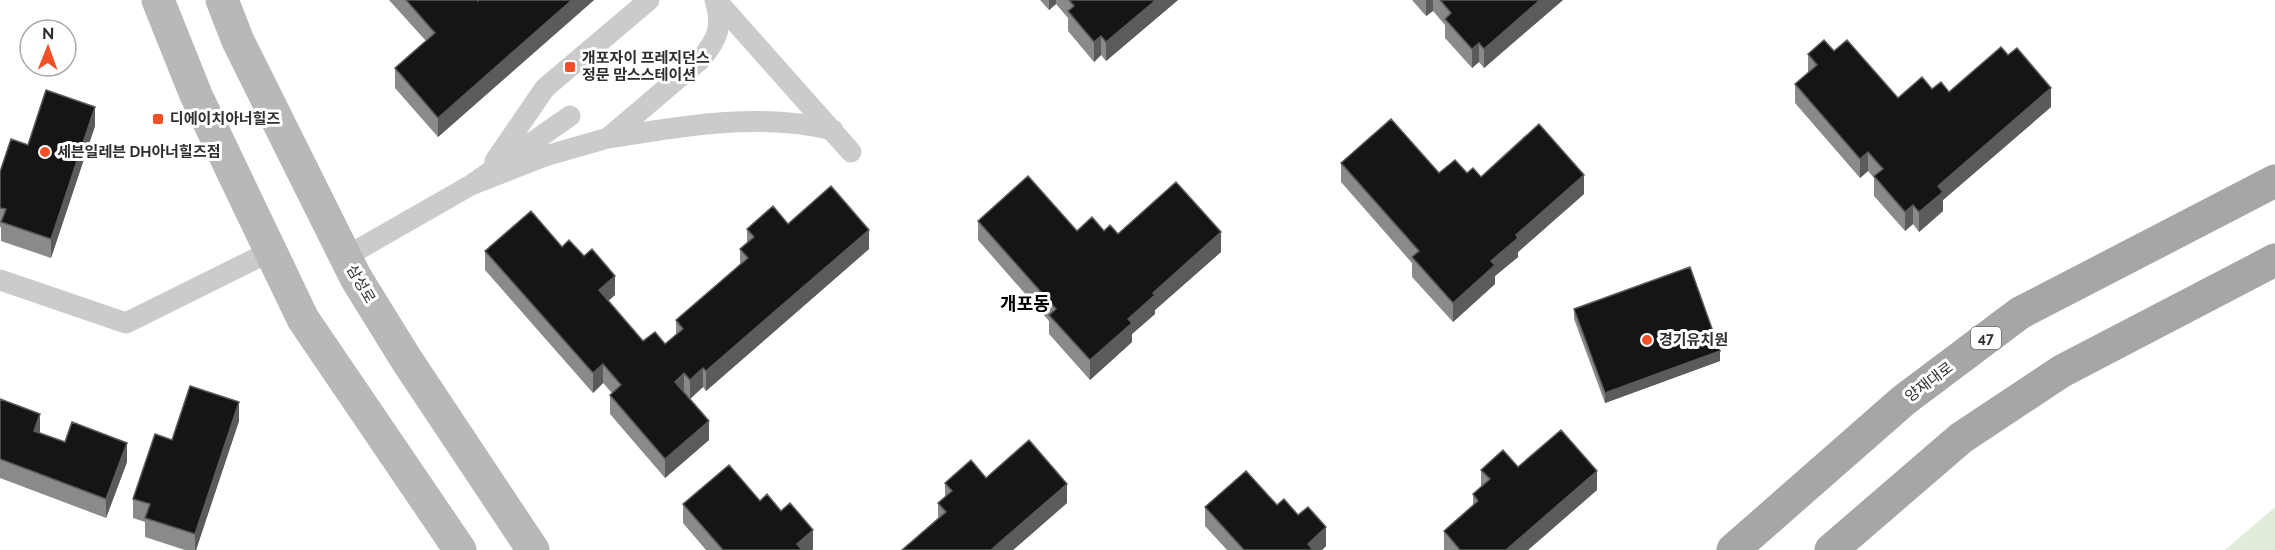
<svg xmlns="http://www.w3.org/2000/svg" width="2275" height="550" font-family="Raleway,'Noto Sans KR',sans-serif">
<style>
.green{fill:#e0eddb}
.lines{fill:none;stroke-linecap:round;stroke-linejoin:round}
.service{stroke:#cbcbcb;stroke-width:21}
.secondary{stroke:#b8b8b8;stroke-width:33}
.primary{stroke:#a6a6a6;stroke-width:33}
.wall{fill:#8a8a8a}
.shaded-wall{fill:#5b5b5b}
.building{fill:#151515;stroke:#5b5b5b;stroke-width:1.5}
.poi-dot{fill:#f14f25;stroke:#fff;stroke-width:2}
.labels{text-anchor:middle;stroke-width:6;stroke-linejoin:round;paint-order:stroke}
.shield{fill:#fff;stroke:#6d6d6d;stroke-width:1.5}
.shield-label{font-size:14px;font-weight:bold;fill:#2e2e2e}
.poi-label{font-size:15px;font-weight:bold;fill:#2e2e2e;stroke:#fff;text-anchor:start}
.street-label{font-size:15px;fill:#2e2e2e;stroke:#fff}
.quarter-label{font-size:18px;font-weight:bold;fill:#000;stroke:#fff}
</style>
<rect width="100%" height="100%" fill="#fff"/>
<path class="green" d="M2275,507V550H2225Z"/>
<g class="lines">
<path class="service" d="M716,0L851,152
M609,138C682,126 760,112 833,130
M495,161L545,88L649,0
M471,185L545,156L608,138L701,59C718,39 723,26 715,0
M345,257L471,185L570,116
M0,280L126,323L271,251"/>
<path class="secondary" d="M158,0L196,95L303,319L460,550
M222,0L238,41L356,278L406,359L533,550"/>
<path class="primary" d="M1733,550L1904,400L2020,313L2275,181
M1831,550L1961,438L2062,371L2275,260"/>
</g>
<path class="wall" d="M389,0H477L478,1L479,0H594L438,137L395,88V68L426,41Z
M1040,0H1178L1106,61L1101,55L1094,62L1068,31V18L1056,4L1049,10Z
M1412,0H1563L1484,68L1479,62L1472,68L1445,38V25L1433,11L1426,16Z
M1834,51L1898,98L1932,89L2051,107L1943,200V211L1919,232L1913,224L1905,231L1874,196V178L1868,171L1860,178L1795,103V84L1808,73V54Z
M95,126L51,258L1,241V227H0V172L28,145Z
M1341,163L1439,173H1467L1481,177L1584,194L1518,252V257L1495,276V284L1453,322L1412,277V263L1341,182Z
M978,221L1077,231H1104L1221,252L1155,310V314L1132,334V342L1090,380L1049,334V321L978,240Z
M788,224L869,249L706,391L703,387L690,399L709,440L665,478L610,414V395L612,393L603,383L593,393L485,270V251L562,247L584,256L615,295L608,301L643,341L665,344L676,334V320L740,264V249L747,243V229Z
M1574,309L1720,361L1605,403L1574,319Z
M0,399L40,433L65,442L127,462L106,518L0,478Z
M239,421L196,550H185L145,537V522L133,518V499L172,440Z
M1518,467L1597,490L1528,550H1444V531L1473,506V494L1481,487V470Z
M986,478L1067,503L1013,550H902L938,518V503L945,497V483Z
M760,501L813,549L812,550H706L683,523V504Z
M1277,505L1326,546L1322,550H1227L1205,526V507Z"/>
<path class="shaded-wall" d="M572,0H594L438,137V118Z
M1049,0H1056V4L1049,10Z
M1156,0H1178L1106,61V42Z
M1426,0H1433V11L1426,16Z
M1540,0H1563L1484,68V49Z
M1101,36V55L1094,62V42Z
M1479,43V62L1472,68V49Z
M2051,88V107L1943,200V211L1919,232V212L1938,186Z
M95,107V126L51,258V239Z
M1868,152V171L1860,178V159Z
M1584,175V194L1518,252V257L1495,276V284L1453,322V303L1516,235Z
M1913,205V224L1905,231V212Z
M869,230V249L706,391V371Z
M1221,232V252L1155,310V314L1132,334V342L1090,380V360L1153,293Z
M615,276V295L599,309V290Z
M1720,351V361L1605,403V393Z
M603,364V383L593,393V373Z
M703,368V387L690,399V380Z
M684,373V392L675,382Z
M239,402V421L196,550H195V534Z
M40,414V433L34,431Z
M709,421V440L665,478V459Z
M127,443V462L106,518V499Z
M1597,471V490L1528,550H1506Z
M1067,484V503L1013,550H991Z
M1326,527V546L1322,550H1308V544Z
M813,530V549L812,550H797V544Z"/>
<path class="building" d="M406,0H477L478,1L479,0H572L438,118L395,68L435,33Z
M1069,0H1156L1106,42L1101,36L1094,42L1068,11L1074,6Z
M1440,0H1540L1484,49L1479,43L1472,49L1445,19L1451,13Z
M1824,40L1834,51L1847,40L1898,98L1922,77L1932,89L1941,82L1949,92L2001,47L2008,55L2017,48L2051,88L1938,186L1943,192L1919,212L1913,205L1905,212L1874,176L1883,169L1868,152L1860,159L1795,84L1817,65L1808,54Z
M46,90L95,107L51,239L1,222L6,209L0,208V172L11,139L28,145Z
M1391,119L1439,173L1455,160L1467,173L1473,168L1481,177L1539,124L1584,175L1516,235L1518,238L1491,261L1495,265L1453,303L1412,257L1419,251L1341,163Z
M1028,176L1077,231L1092,217L1104,231L1110,225L1118,234L1176,182L1221,232L1153,293L1155,295L1128,319L1132,323L1090,360L1049,315L1056,309L978,221Z
M831,186L869,230L706,371L703,368L690,380L684,373L675,382L709,421L665,459L610,395L621,385L603,364L593,373L485,251L531,211L562,247L569,240L584,256L592,249L615,276L599,290L643,341L655,332L665,344L683,329L676,320L748,258L740,249L754,237L747,229L773,206L788,224Z
M1690,267L1720,351L1605,393L1574,309Z
M190,386L239,402L195,534L145,518L150,504L133,499L155,434L172,440Z
M0,399L40,414L34,431L65,442L72,422L127,443L106,499L0,459Z
M1561,430L1597,471L1506,550H1460L1444,531L1478,501L1473,494L1490,479L1481,470L1503,450L1518,467Z
M1029,440L1067,484L991,550H902L946,512L938,503L952,491L945,483L971,460L986,478Z
M729,465L760,501L767,494L781,511L790,503L813,530L797,544L802,550H723L683,504Z
M1246,471L1277,505L1284,499L1298,515L1308,507L1326,527L1308,544L1313,550H1244L1205,507Z"/>
<g class="poi-dot">
<rect x="564" y="61" width="12" height="12" rx="3"/>
<rect x="152" y="113" width="12" height="12" rx="3"/>
<circle cx="45" cy="152" r="6"/>
<circle cx="1647" cy="340" r="6"/>
</g>
<g class="labels">
<rect class="shield" x="1971" y="327" width="30" height="22" rx="4.5"/>
<g class="shield-label">
<text x="1986" y="343">47</text>
</g>
<g class="poi-label">
<text x="582" y="63">개포자이 프레지던스<tspan x="582" dy="17">정문 맘스스테이션</tspan></text>
<text x="170" y="124">디에이치아너힐즈</text>
<text x="57" y="157">세븐일레븐 DH아너힐즈점</text>
<text x="1659" y="345">경기유치원</text>
</g>
<g class="street-label">
<text transform="translate(361 284) rotate(60)" y="5">삼성로</text>
<text transform="translate(1929 382) rotate(-37)" y="5">양재대로</text>
</g>
<g class="quarter-label">
<text x="1025" y="310">개포동</text>
</g>
</g>
<g transform="translate(48 48) rotate(1)"><circle r="28" fill="#ffffff" stroke="#ababab" stroke-width="1.5"/>
<path d="M0-4.5L10 22L0 15L-10 22Z" fill="#f14f25"/>
<text y="-9" font-size="16" font-weight="bold" text-anchor="middle" fill="#2e2e2e">N</text>
</g>
</svg>
